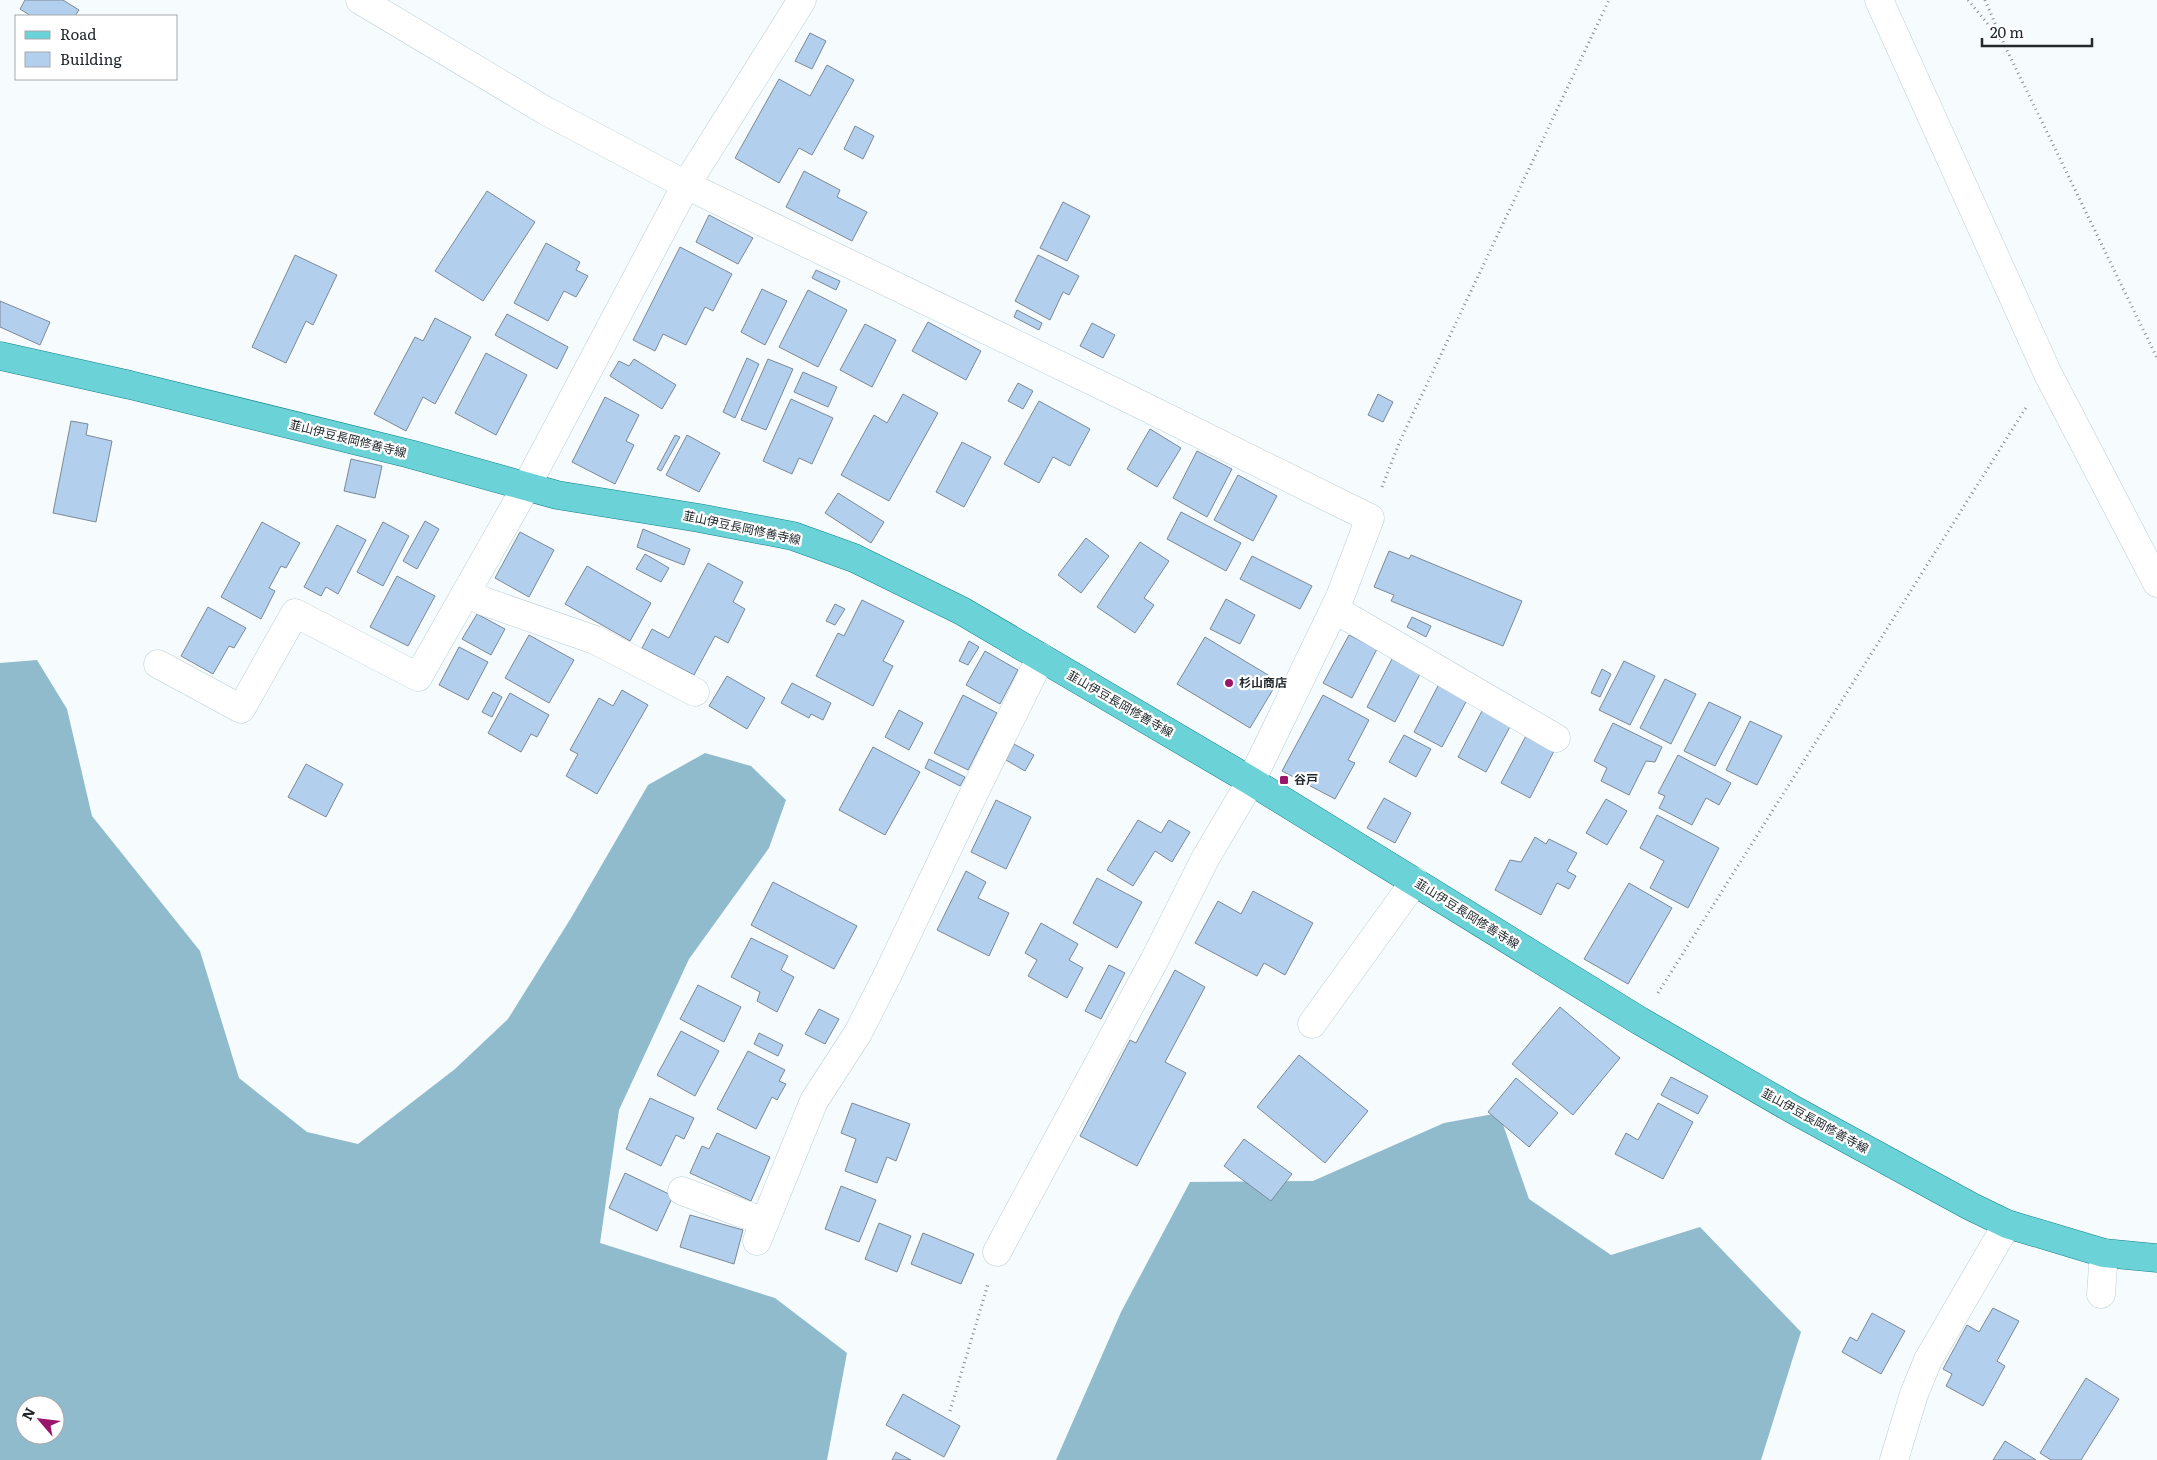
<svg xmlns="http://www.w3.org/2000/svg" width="2157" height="1460" font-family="Literata,'Noto Sans JP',serif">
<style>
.forest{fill:#90bbcd;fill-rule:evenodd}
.building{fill:#b2cfed;stroke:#7c8997}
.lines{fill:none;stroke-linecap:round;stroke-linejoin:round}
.minor-casing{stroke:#b9cfd8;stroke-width:29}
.major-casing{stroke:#11838b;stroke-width:29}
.path{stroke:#868c8f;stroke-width:3;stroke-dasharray:1 4;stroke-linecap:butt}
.minor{stroke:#fff;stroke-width:28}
.major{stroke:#6bd2d7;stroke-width:28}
.poi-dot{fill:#99156a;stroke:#fff;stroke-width:2}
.labels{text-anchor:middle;stroke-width:4.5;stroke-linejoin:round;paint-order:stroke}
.street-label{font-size:12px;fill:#21292d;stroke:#fff}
.poi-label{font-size:12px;font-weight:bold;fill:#21292d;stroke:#fff;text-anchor:start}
</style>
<rect width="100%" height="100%" fill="#f6fbfd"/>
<path class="forest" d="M37,660L67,709L92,816L200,951L239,1078L307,1132L358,1144L455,1069L508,1019L571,918L648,785L705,753L751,766L786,800L769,848L689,959L619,1110L600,1243L775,1298L847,1353L827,1460H0V663ZM25,1405H55V1435H25Z
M1499,1113L1529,1199L1611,1255L1700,1227L1801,1332L1761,1460H1056L1121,1312L1190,1182L1313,1181L1444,1123Z"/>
<path class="building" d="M25,0H63L79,10L75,16H31L20,9Z
M810,33L826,41L812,69L795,61Z
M827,65L854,80L812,155L799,148L779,183L735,158L779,79L810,96Z
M855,126L874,136L863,159L844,149Z
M804,171L840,190L837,197L867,212L852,241L786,207Z
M487,191L535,222L483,301L435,271Z
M1063,202L1090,216L1067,261L1040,248Z
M709,215L753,238L738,264L696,242Z
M546,243L580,262L576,270L588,276L576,297L564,291L548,321L514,303Z
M680,247L732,274L713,311L705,307L686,345L663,334L655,351L633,340Z
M295,255L337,275L313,325L306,321L286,363L252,347Z
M1038,255L1079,276L1069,295L1063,292L1050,320L1015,301Z
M816,270L840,281L836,290L812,278Z
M762,289L787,301L765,345L741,332Z
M808,290L847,310L818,367L779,347Z
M0,301L50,322L40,345L0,327Z
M1017,310L1042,323L1039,330L1014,317Z
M507,314L568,347L557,369L495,335Z
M435,318L471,337L435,404L423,397L406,431L374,414L415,337L423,341Z
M928,322L981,351L966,380L912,351Z
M1092,323L1115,335L1103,358L1080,346Z
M865,324L896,340L872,387L840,370Z
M486,353L527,375L496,435L455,413Z
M747,358L759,364L735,418L723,412Z
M634,359L676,385L662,409L610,376L619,361L629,366Z
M768,359L793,369L766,430L741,420Z
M803,372L837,387L828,407L794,392Z
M1018,383L1033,391L1023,409L1008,401Z
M903,394L938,413L889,501L841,475L874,415L887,423Z
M1378,394L1393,402L1383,422L1368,415Z
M605,397L639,415L626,441L634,445L615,484L572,462Z
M791,399L833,418L812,464L799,458L792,474L763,461Z
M1039,401L1090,429L1070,466L1053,457L1039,483L1004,464Z
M71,421L88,424L86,435L112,441L96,522L53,513Z
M1150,429L1181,448L1157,487L1127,469Z
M675,435L680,437L661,471L657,469Z
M687,435L720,453L699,492L666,475Z
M962,442L991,457L964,507L936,492Z
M1197,451L1232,469L1207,517L1173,498Z
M351,459L382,466L375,498L344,491Z
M1238,475L1277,496L1253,541L1214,520Z
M838,493L884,522L871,543L825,513Z
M1181,512L1241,543L1226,571L1167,539Z
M425,521L439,529L417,569L403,561Z
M262,522L300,543L286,568L281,566L269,588L275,591L261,619L221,597Z
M383,522L409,536L383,586L357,572Z
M337,525L366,540L338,594L326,587L321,596L304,587Z
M643,529L690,549L684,565L637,547Z
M520,532L554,550L529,597L495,578Z
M1086,538L1109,556L1081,593L1058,575Z
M1140,542L1169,561L1144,598L1154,605L1135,633L1097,607Z
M1389,551L1409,559L1411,555L1522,601L1503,646L1391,601L1394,595L1374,587Z
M645,554L669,568L661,582L636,569Z
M1252,556L1312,586L1300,609L1240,579Z
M708,563L743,582L733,602L745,609L728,643L715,636L694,675L642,648L652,629L669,638Z
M587,566L651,603L630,641L565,604Z
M397,576L435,596L408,646L370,627Z
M1226,599L1255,615L1240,644L1210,629Z
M862,600L904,621L883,661L893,666L873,706L816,676L838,633L844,636Z
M835,604L845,609L835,625L826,621Z
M208,607L246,628L234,648L229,646L213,674L181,656Z
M477,614L505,629L491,655L462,639Z
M1412,617L1431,626L1426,637L1407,627Z
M529,635L574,660L549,703L505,678Z
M1349,635L1377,649L1352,698L1323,683Z
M1205,637L1278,681L1250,728L1177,684Z
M969,641L979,647L968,665L959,661Z
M459,647L488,662L468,700L439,685Z
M985,651L1018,670L1000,704L966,685Z
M1392,659L1420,674L1395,722L1367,707Z
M1624,661L1655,676L1630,725L1599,710Z
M1602,669L1611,674L1600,697L1591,693Z
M727,676L765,698L747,729L709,706Z
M1665,679L1696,694L1671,744L1640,728Z
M792,683L831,703L823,720L811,714L809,718L781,703Z
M1439,684L1468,698L1442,747L1414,732Z
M622,690L648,705L597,794L566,776L578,754L570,750L599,698L613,706Z
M493,692L502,697L492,717L482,712Z
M510,693L549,715L537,737L531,734L521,752L488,733Z
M963,695L997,713L968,770L934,753Z
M1323,695L1369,720L1348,760L1355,763L1335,799L1282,771Z
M1709,702L1741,717L1715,766L1684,751Z
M1483,709L1512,723L1486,772L1458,757Z
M899,710L923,723L909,750L885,737Z
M1750,721L1782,736L1757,785L1726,770Z
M1613,723L1662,747L1655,762L1646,761L1629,795L1601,781L1607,768L1594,761Z
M1527,734L1555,749L1530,798L1501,783Z
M1404,735L1431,749L1416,777L1389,762Z
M1014,744L1034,755L1025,771L1006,760Z
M873,747L920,772L885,835L839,810Z
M1678,755L1731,783L1719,805L1706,798L1692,825L1659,808L1665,796L1658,793Z
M929,759L965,777L960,786L925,768Z
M306,764L343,784L326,817L288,797Z
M1384,798L1411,813L1395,843L1367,828Z
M1606,799L1627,811L1607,845L1586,833Z
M996,800L1031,817L1006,869L971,852Z
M1657,815L1719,848L1688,908L1650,888L1664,861L1640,848Z
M1138,820L1161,833L1169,820L1190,832L1172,862L1155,851L1133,886L1107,870Z
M1535,837L1546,844L1549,839L1577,853L1567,871L1576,876L1569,889L1557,883L1541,915L1495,890L1510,860L1521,862Z
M966,871L986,882L978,898L1009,913L989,956L937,930Z
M1097,878L1142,902L1117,948L1073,923Z
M773,882L857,926L834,969L751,925Z
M1629,883L1672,908L1628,984L1584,959Z
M1253,891L1313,923L1285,975L1264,963L1257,976L1195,943L1218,901L1241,914Z
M1041,923L1078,944L1069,960L1083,968L1067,998L1028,976L1037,960L1025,953Z
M751,938L788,956L781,970L794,977L777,1012L757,1001L760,992L731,977Z
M1109,965L1125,973L1101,1019L1085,1011Z
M1175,970L1205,987L1165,1062L1186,1073L1137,1166L1080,1136L1130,1040L1136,1043Z
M698,985L741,1007L724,1042L680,1019Z
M1560,1007L1620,1058L1573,1115L1512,1064Z
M819,1009L839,1019L825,1044L805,1034Z
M681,1031L719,1051L695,1096L657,1075Z
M759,1033L783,1045L778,1056L754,1044Z
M748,1051L785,1070L779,1081L786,1084L777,1100L772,1097L756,1129L717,1109Z
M1299,1055L1368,1111L1325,1163L1257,1107Z
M1671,1077L1708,1096L1698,1114L1661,1095Z
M1516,1078L1558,1113L1529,1147L1488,1112Z
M650,1098L694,1118L684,1139L676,1135L661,1166L626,1149Z
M852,1103L910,1124L896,1161L887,1157L877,1183L845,1171L856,1139L841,1133Z
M1658,1103L1693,1122L1663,1179L1615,1154L1626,1133L1638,1140Z
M717,1133L770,1157L751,1201L690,1173L702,1146L709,1149Z
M1244,1139L1292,1174L1271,1201L1224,1166Z
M625,1173L673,1196L657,1231L609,1208Z
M841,1186L876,1200L859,1242L825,1229Z
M690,1215L743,1230L734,1264L680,1247Z
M879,1223L911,1236L897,1272L865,1259Z
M923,1233L974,1254L961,1284L911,1264Z
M1993,1308L2019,1321L1997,1361L2005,1366L1983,1406L1946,1386L1952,1374L1943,1369L1967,1325L1979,1332Z
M1872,1313L1905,1331L1881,1374L1842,1352L1850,1337L1857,1341Z
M2086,1378L2119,1399L2081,1460H2051L2040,1453Z
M903,1394L960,1426L944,1457L886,1425Z
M2005,1441L2036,1460H1993Z
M896,1452L911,1460H892Z"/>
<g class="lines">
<g class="minor-casing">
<path id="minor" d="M360,0L546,111L686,185L1115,392L1370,518L1340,597L1251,781L1205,859L1155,959L997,1252
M1879,0L2048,374L2157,583
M466,593L483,601L595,640L695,692
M1334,609L1556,738
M158,664L241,709L295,613L418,677L526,487L686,185L802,0
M1312,1024L1415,881
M682,1191L765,1222
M757,1241L814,1101L858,1033L887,976L975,791L1041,657
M2101,1294L2104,1253
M1894,1460L1914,1394L1928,1360L2007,1224"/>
</g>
<g class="major-casing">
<path id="major" d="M0,356L130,385L410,454L557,495L699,518L793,536L854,558L962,611L1251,781L1640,1021L1794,1110L1970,1206L2007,1224L2104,1253L2157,1258"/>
</g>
<path class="path" d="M1968,0L2001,40
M1985,0L2004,44L2157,358
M1382,487L1400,441L1609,0
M1658,993L2027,406
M950,1411L988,1284"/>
<use href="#minor" class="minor"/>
<use href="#major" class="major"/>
</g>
<g class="poi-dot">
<circle cx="1229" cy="683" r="5"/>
<rect x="1279" y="775" width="10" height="10" rx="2.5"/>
</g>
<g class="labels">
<g class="street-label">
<text transform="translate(348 439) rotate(14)" y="4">韮山伊豆長岡修善寺線</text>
<text transform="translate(742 528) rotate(12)" y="4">韮山伊豆長岡修善寺線</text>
<text transform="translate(1120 704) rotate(30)" y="4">韮山伊豆長岡修善寺線</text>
<text transform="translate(1467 914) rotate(32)" y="4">韮山伊豆長岡修善寺線</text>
<text transform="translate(1815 1121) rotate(29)" y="4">韮山伊豆長岡修善寺線</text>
</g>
<g class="poi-label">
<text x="1239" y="687">杉山商店</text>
<text x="1294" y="784">谷戸</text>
</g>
</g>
<rect x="15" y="15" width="162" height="65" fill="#ffffff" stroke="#a6a9ab"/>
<rect x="25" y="31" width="25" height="8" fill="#6bd2d7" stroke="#a6a9ab"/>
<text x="60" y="40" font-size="15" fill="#21292d">Road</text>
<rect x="25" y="52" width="25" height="15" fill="#b2cfed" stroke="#a6a9ab"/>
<text x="60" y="65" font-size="15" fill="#21292d">Building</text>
<g transform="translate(40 1420) rotate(298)"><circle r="24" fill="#ffffff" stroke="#a6a9ab"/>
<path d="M0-4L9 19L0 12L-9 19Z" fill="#99156a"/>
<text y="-8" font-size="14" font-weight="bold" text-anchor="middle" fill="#21292d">N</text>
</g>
<path d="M1982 38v8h110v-8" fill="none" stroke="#21292d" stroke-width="2.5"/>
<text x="1990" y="38" font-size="15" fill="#21292d" stroke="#ffffff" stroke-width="4" paint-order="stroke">20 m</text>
</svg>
